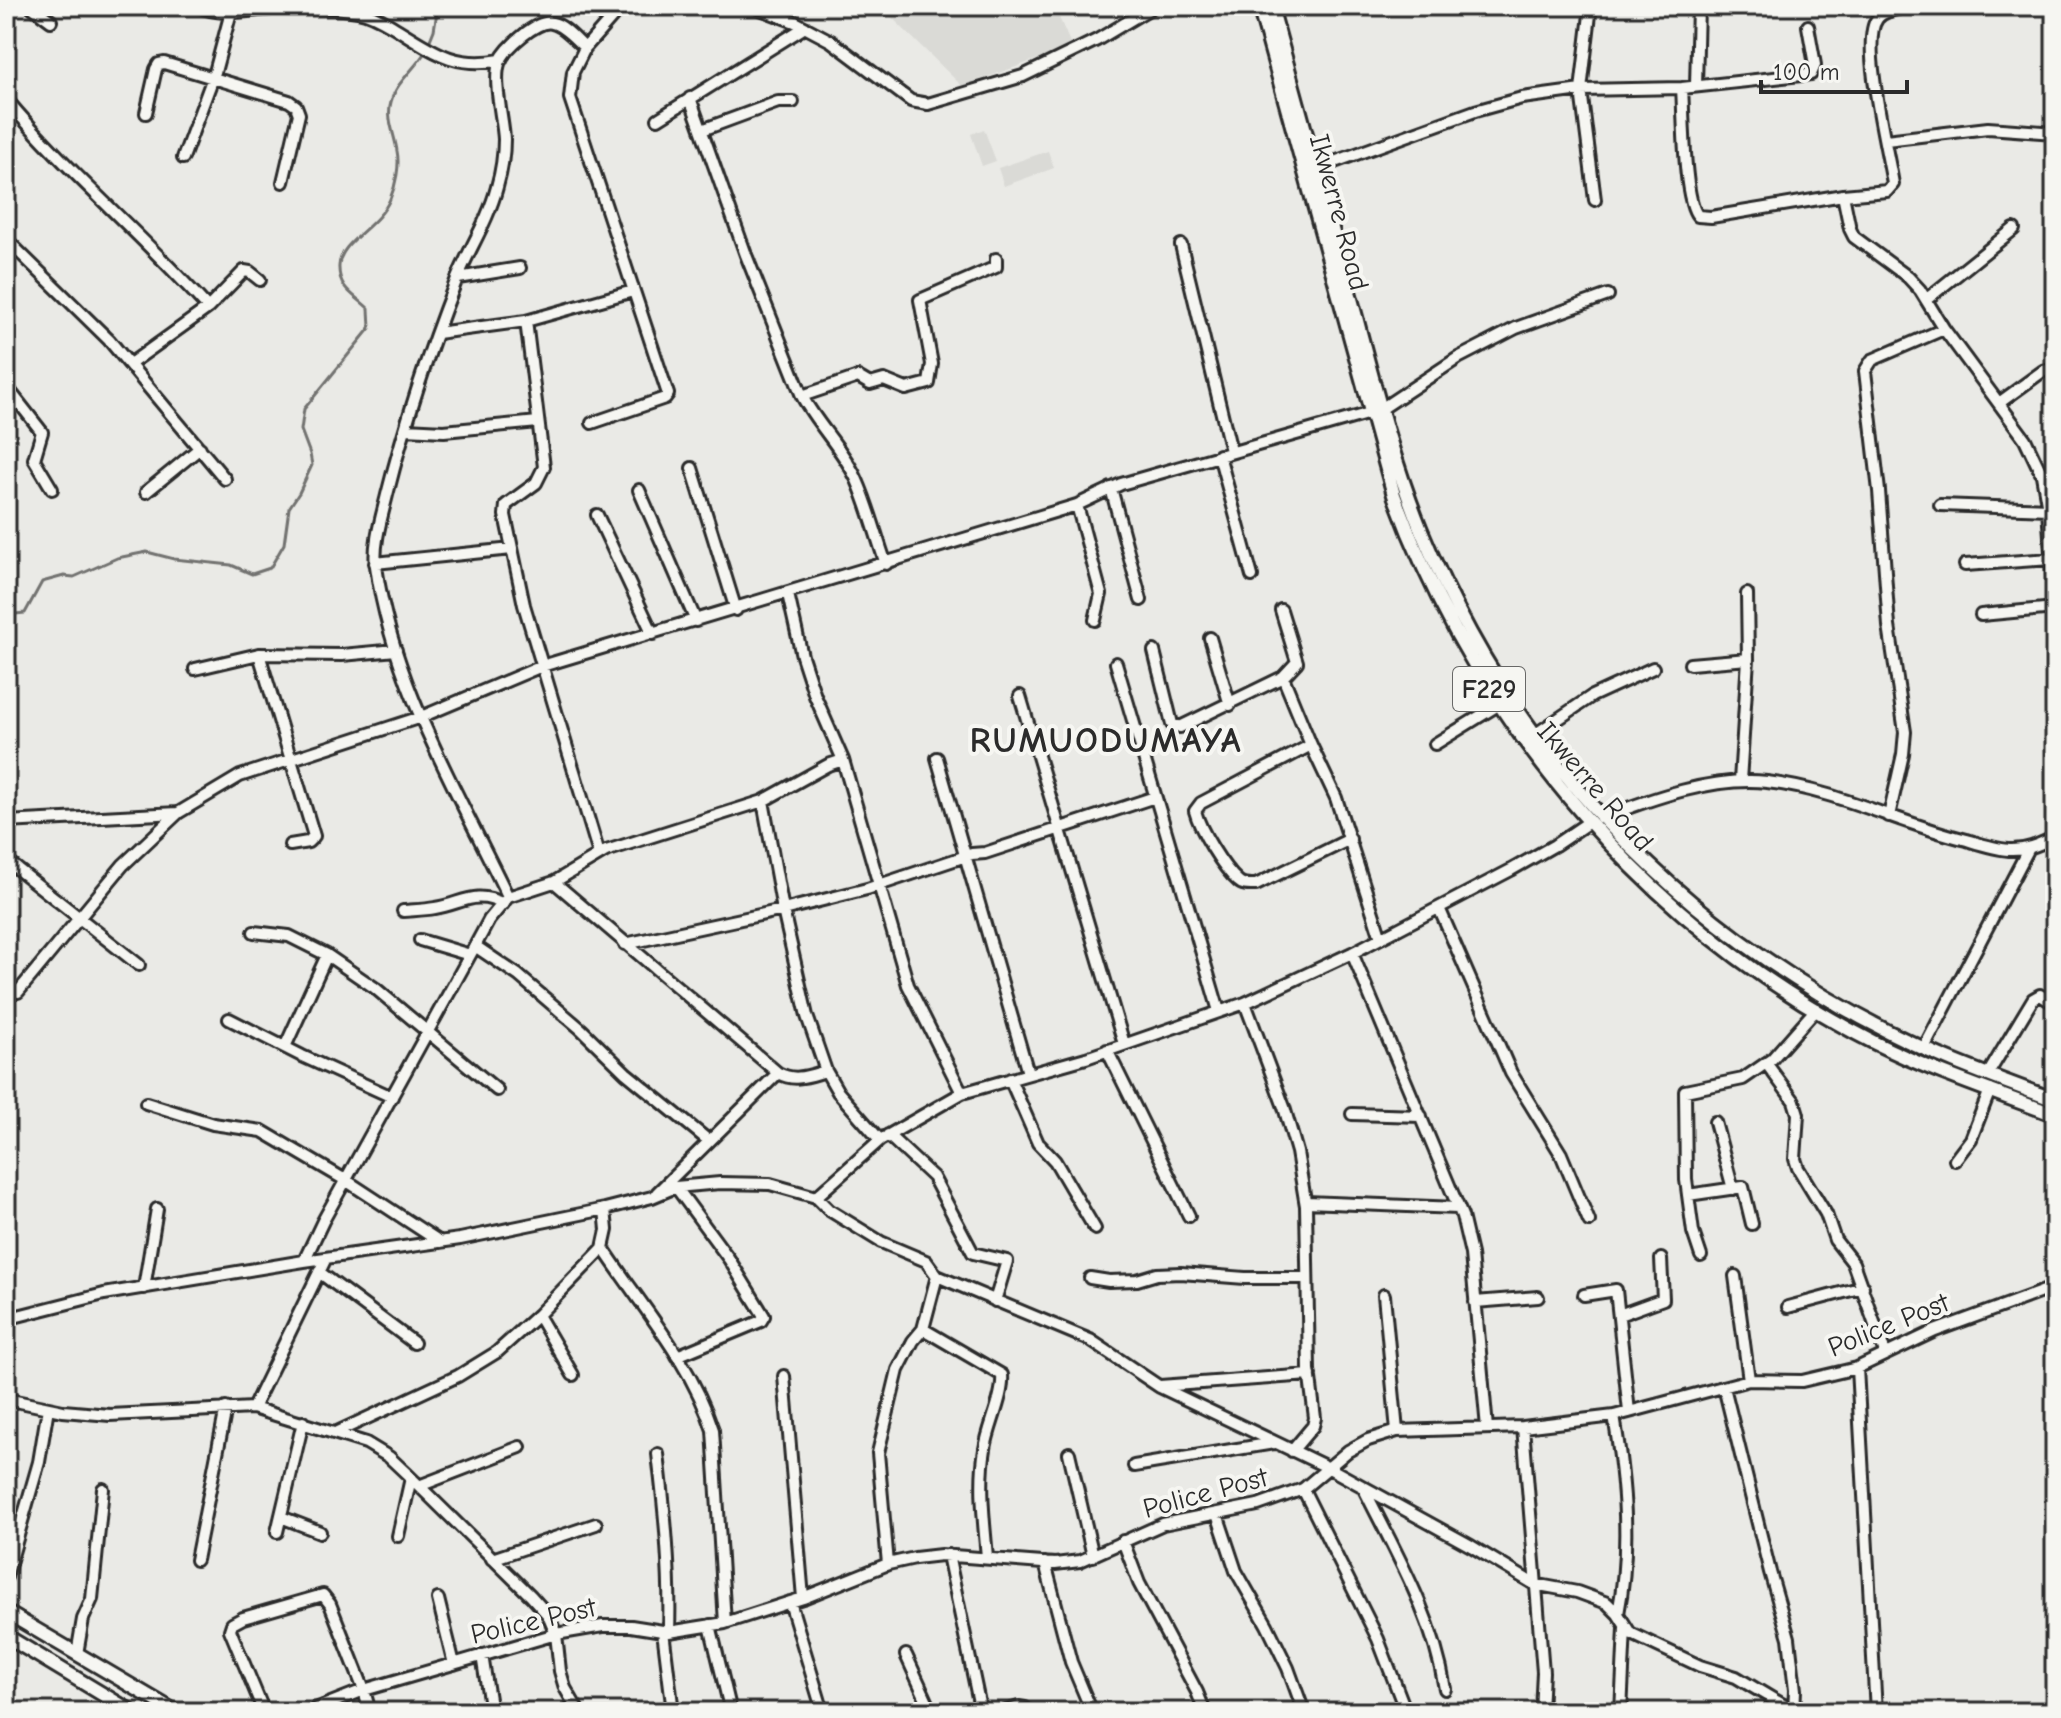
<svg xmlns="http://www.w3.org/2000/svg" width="2061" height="1718" font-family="'Comic Neue',sans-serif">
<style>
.built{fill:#dadad6}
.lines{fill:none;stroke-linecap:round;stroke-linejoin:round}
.stream{stroke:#727270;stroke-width:3}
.minor-casing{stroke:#2b2b2b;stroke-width:16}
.major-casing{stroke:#2b2b2b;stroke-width:18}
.minor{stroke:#f6f6f2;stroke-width:10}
.major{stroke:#f6f6f2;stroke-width:12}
.labels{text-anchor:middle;stroke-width:8;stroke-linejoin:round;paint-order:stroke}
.shield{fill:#f6f6f2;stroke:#686867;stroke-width:2}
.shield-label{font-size:26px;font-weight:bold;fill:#2b2b2b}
.street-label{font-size:28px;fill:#2b2b2b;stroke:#f6f6f2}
.district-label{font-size:36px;font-weight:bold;letter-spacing:2px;fill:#2b2b2b;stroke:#f6f6f2}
</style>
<rect width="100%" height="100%" fill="#eaeae6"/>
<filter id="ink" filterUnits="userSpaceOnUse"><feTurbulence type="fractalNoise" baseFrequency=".0125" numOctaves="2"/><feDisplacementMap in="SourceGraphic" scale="16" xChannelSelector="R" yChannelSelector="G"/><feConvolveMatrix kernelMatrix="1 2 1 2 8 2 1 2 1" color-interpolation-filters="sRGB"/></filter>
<g filter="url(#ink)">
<path class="built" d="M880,6H1054L1072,47L962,86Z
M984,129L996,161L982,166L971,134Z
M1048,151L1054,168L1004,186L998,168Z"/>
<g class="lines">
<path class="stream" d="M428,45L434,30L438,6
M6,615L25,613L42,582L64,576L74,577L117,558L147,552L174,559L231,565L252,574L270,568L284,544L289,508L299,493L312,465L310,454L301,430L304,409L370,328L369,309C355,295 338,289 339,266C340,241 378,228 390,199C396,185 400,165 397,151C395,135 386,119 391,102C396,82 415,69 425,52"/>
<g class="minor-casing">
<path id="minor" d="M31,6L51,21
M198,6C222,17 247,10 272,9C300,7 330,6 358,11C370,13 382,20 392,26C432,50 452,69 501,60
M752,6L795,22L831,41L911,101L928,104L1023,76L1097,40L1154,6
M1591,6L1581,90L1595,200
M1696,86L1698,6
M1682,88C1684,114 1683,199 1698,216L1711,217L1843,195L1850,229L1854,237L1908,277L1920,290L1944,329L2025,439L2042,475L2048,509L2055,608
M690,98L746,255L802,396C818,426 843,449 857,480C869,507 876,536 886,564
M6,99C68,173 143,235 208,308
M146,113L156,69L159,64L164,63L289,101L296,106L299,114L283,182
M658,119L805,27
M702,130L778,102H793
M1886,140L1988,128L2055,133
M183,158L215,72L231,12
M1315,169L1475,111L1522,98L1581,90L1682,88L1811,74L1815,65L1808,26
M1843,195L1887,191L1893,184C1888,152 1860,41 1877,19C1884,9 1901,9 1911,6
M6,239L109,340L225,479
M1181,245L1231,451
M458,278L520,268
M1927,299L2014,229
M526,321L544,467L536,483L506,505L505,515L524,605L599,854
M437,333L526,321L633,291
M130,364L208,308L244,271L250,272L260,280
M6,386L42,432L34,459L52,489
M802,396L858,377L870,384L884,380L906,389L929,383L932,364L920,300L996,267V259
M1999,403L2043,371L2055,368
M1381,409L1458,358L1516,328L1608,295
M592,423L665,398L668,394L570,98L573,72L585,48L622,6
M406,429L444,431L538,422
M1219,455L1252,576
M692,468L736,610
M1111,488L1141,600
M639,490L696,621
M146,492L200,448
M1077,505L1101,594L1095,620
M1940,505L2048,509
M597,515L653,634
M375,563L512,549
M1965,565L2051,559
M788,594L802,656L815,696L843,760L908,985L962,1093
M1981,615L2055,608
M1210,638L1230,705
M1154,651L1172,724L1180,727L1283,677L1297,662L1281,610
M259,654L314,836L308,842L290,845
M1116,663L1219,1011
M1690,664L1748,659
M195,669L259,654L342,655L396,650
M1283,677L1311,745L1336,798L1381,938
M1020,696L1124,1044
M1533,736L1592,696L1653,668
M1435,744L1498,705
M1311,745L1201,803L1195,811C1200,830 1223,868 1238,881C1243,886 1249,885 1256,885L1350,839
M937,758L1028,1073
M1740,781L1748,659L1747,594
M763,801L783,910L807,1016L826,1071L838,1092L880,1140
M1889,816L1903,754L1905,732L1889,626L1879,491L1865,371L1872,360L1944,329
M1601,818C1650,799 1714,776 1767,782C1837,790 1900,824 1967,840C1980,844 1995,849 2009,850C2026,851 2040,844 2055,837
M6,822L178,813
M6,860L139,965
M554,882L778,1073C795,1082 808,1076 826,1071
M508,897C458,792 392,684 376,566C373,544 382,516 387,495C405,423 429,350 456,281C469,249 488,221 497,187C501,173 504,154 504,139C503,119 492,78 500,61C506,48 537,19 552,23C564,25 576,40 585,48
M1439,908L1511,1073L1561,1154L1589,1221
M403,911C413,910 424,910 435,908C462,904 475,889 503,904
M254,932L289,936L327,955L375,988L497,1090
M420,940L470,955
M625,944L783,910L867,889L972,854L985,853L1155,797
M475,946L518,975L581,1029L626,1073L709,1141
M1352,953L1462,1216L1471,1254L1487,1428
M18,992L123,865L178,813L240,776L421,717L542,666L1077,505L1121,484L1370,413
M1245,1003L1284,1107L1297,1152L1306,1206L1309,1370L1315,1418L1313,1426L1292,1451
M229,1019L302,1056L392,1097
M285,1047L327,955
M1924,1048L2029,848
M1107,1050L1189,1216
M1766,1063L1794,1101L1798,1114L1795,1159L1798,1168L1826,1214L1835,1240L1853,1263L1885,1353
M1988,1074L2033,999L2040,995L2055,1004
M1010,1079L1038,1143L1055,1161L1095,1229
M146,1103L213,1124L262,1131L347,1181L440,1242
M1352,1114L1421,1116
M1715,1122L1733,1189
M888,1135L933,1177L973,1253L1007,1261L995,1301
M1955,1160L1971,1139L1990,1090
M676,1187L729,1259L764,1316L761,1321L677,1356
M657,1193L778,1073
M1688,1195L1743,1187L1752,1224
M816,1197L880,1140L962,1093L1086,1058L1245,1003L1352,953L1511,870L1555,845L1589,822
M1306,1202L1458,1208
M603,1248C642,1307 691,1362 713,1430L725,1623
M1701,1256L1693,1232L1686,1180L1685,1091L1743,1079L1772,1059L1816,1009
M304,1261L323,1221L475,946L489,920L508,897L554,882L606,851L763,801L828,765L843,760
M319,1272L414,1343
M1735,1276L1749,1380
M1090,1278L1109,1281L1137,1280L1157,1274L1181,1273L1245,1278H1306
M144,1288L157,1209
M1384,1295L1397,1431
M1584,1295L1616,1290L1629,1412
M1475,1302L1538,1297
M1788,1307L1863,1287
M538,1315L573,1375
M1619,1315L1663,1299L1661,1259
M6,1319L104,1294L304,1261L460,1239L605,1209L652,1197L676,1187L720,1183L770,1184L816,1197L829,1210L881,1242L926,1261L937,1276L1090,1340L1160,1387L1329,1468L1471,1546L1534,1584L1577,1592L1607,1603L1618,1614L1630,1633L1700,1666L1736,1677L1795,1712
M923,1329L1002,1375C1004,1396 988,1427 985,1449C979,1485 984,1522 987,1557
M1857,1368L1876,1712
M784,1376L803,1598
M1160,1386L1310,1375
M1724,1387L1770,1572L1789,1638L1795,1690L1794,1712
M6,1399L63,1411L110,1415L253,1408L366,1443L389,1457L407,1474L531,1596L548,1615L556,1634L560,1671L565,1688L579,1712
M253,1408L326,1258
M1614,1416C1625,1483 1631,1547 1618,1614
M1523,1427L1543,1672L1541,1712
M337,1432L458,1376L497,1352L538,1315L603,1248L607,1230L605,1209
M1069,1453L1093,1556
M658,1454C665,1513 671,1573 669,1632
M1134,1466L1274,1443
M419,1486L520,1447
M1303,1489L1378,1639L1406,1712
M1364,1489C1397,1555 1433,1616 1445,1689
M1217,1514L1236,1571L1267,1625L1288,1668L1304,1712
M281,1517L320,1532
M277,1532L303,1422
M398,1536L411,1478
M1123,1541L1139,1583L1197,1692L1205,1712
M948,1555L981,1712
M492,1559L596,1524
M196,1560L226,1408
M1045,1563L1071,1662L1092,1712
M888,1564L878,1453L898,1370L913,1341L923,1329L937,1276
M6,1577L39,1462L48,1408
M438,1599L454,1664
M790,1602L823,1712
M710,1625L731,1712
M663,1631L673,1712
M77,1654L83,1619L92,1599L103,1489
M482,1655L491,1712
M906,1655L932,1712
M264,1712L230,1630L232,1624L243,1618L323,1595L330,1604L364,1690L370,1712
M308,1712L364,1690L556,1634L603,1626H631L669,1632L725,1623L803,1598L888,1564L915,1558L941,1555L1055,1564L1080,1561L1163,1524L1258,1505L1303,1489L1348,1451L1368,1440L1397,1431L1523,1427L1614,1416L1749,1380L1802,1381L1857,1368L1935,1331L2055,1287
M1003,1712L1019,1707L1025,1708L1029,1712
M1621,1712L1625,1628"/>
</g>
<g class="major-casing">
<path id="major" d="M1259,6L1394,495C1480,729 1652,930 1875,1043C1933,1072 1995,1092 2055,1115
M1271,6C1299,110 1327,214 1356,317C1375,389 1393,461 1421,530C1513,754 1674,923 1889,1032C1942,1059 1999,1079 2055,1100
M6,1612L176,1712
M6,1636L132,1712"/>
</g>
<use href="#minor" class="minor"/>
<use href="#major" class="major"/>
</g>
</g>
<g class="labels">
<rect class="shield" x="1453" y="667" width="72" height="44" rx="6"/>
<g class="shield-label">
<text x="1489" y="698">F229</text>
</g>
<g class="street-label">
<text transform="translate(1340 212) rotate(75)" y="10">Ikwerre Road</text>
<text transform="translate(1596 786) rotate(49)" y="10">Ikwerre Road</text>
<text transform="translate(1888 1324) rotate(-22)" y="10">Police Post</text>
<text transform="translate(1205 1492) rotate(-15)" y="10">Police Post</text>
<text transform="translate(533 1620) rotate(-13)" y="10">Police Post</text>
</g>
<g class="district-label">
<text x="1106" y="752">RUMUODUMAYA</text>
</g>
</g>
<rect width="2061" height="1718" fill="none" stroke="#f6f6f2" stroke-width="32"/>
<rect x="16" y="16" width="2029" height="1686" fill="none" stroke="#2b2b2b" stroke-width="3" filter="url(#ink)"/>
<path d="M1761 80v12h146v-12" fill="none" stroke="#2b2b2b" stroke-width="4"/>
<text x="1773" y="80" font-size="24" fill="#2b2b2b" stroke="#f6f6f2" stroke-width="6" paint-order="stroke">100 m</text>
</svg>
